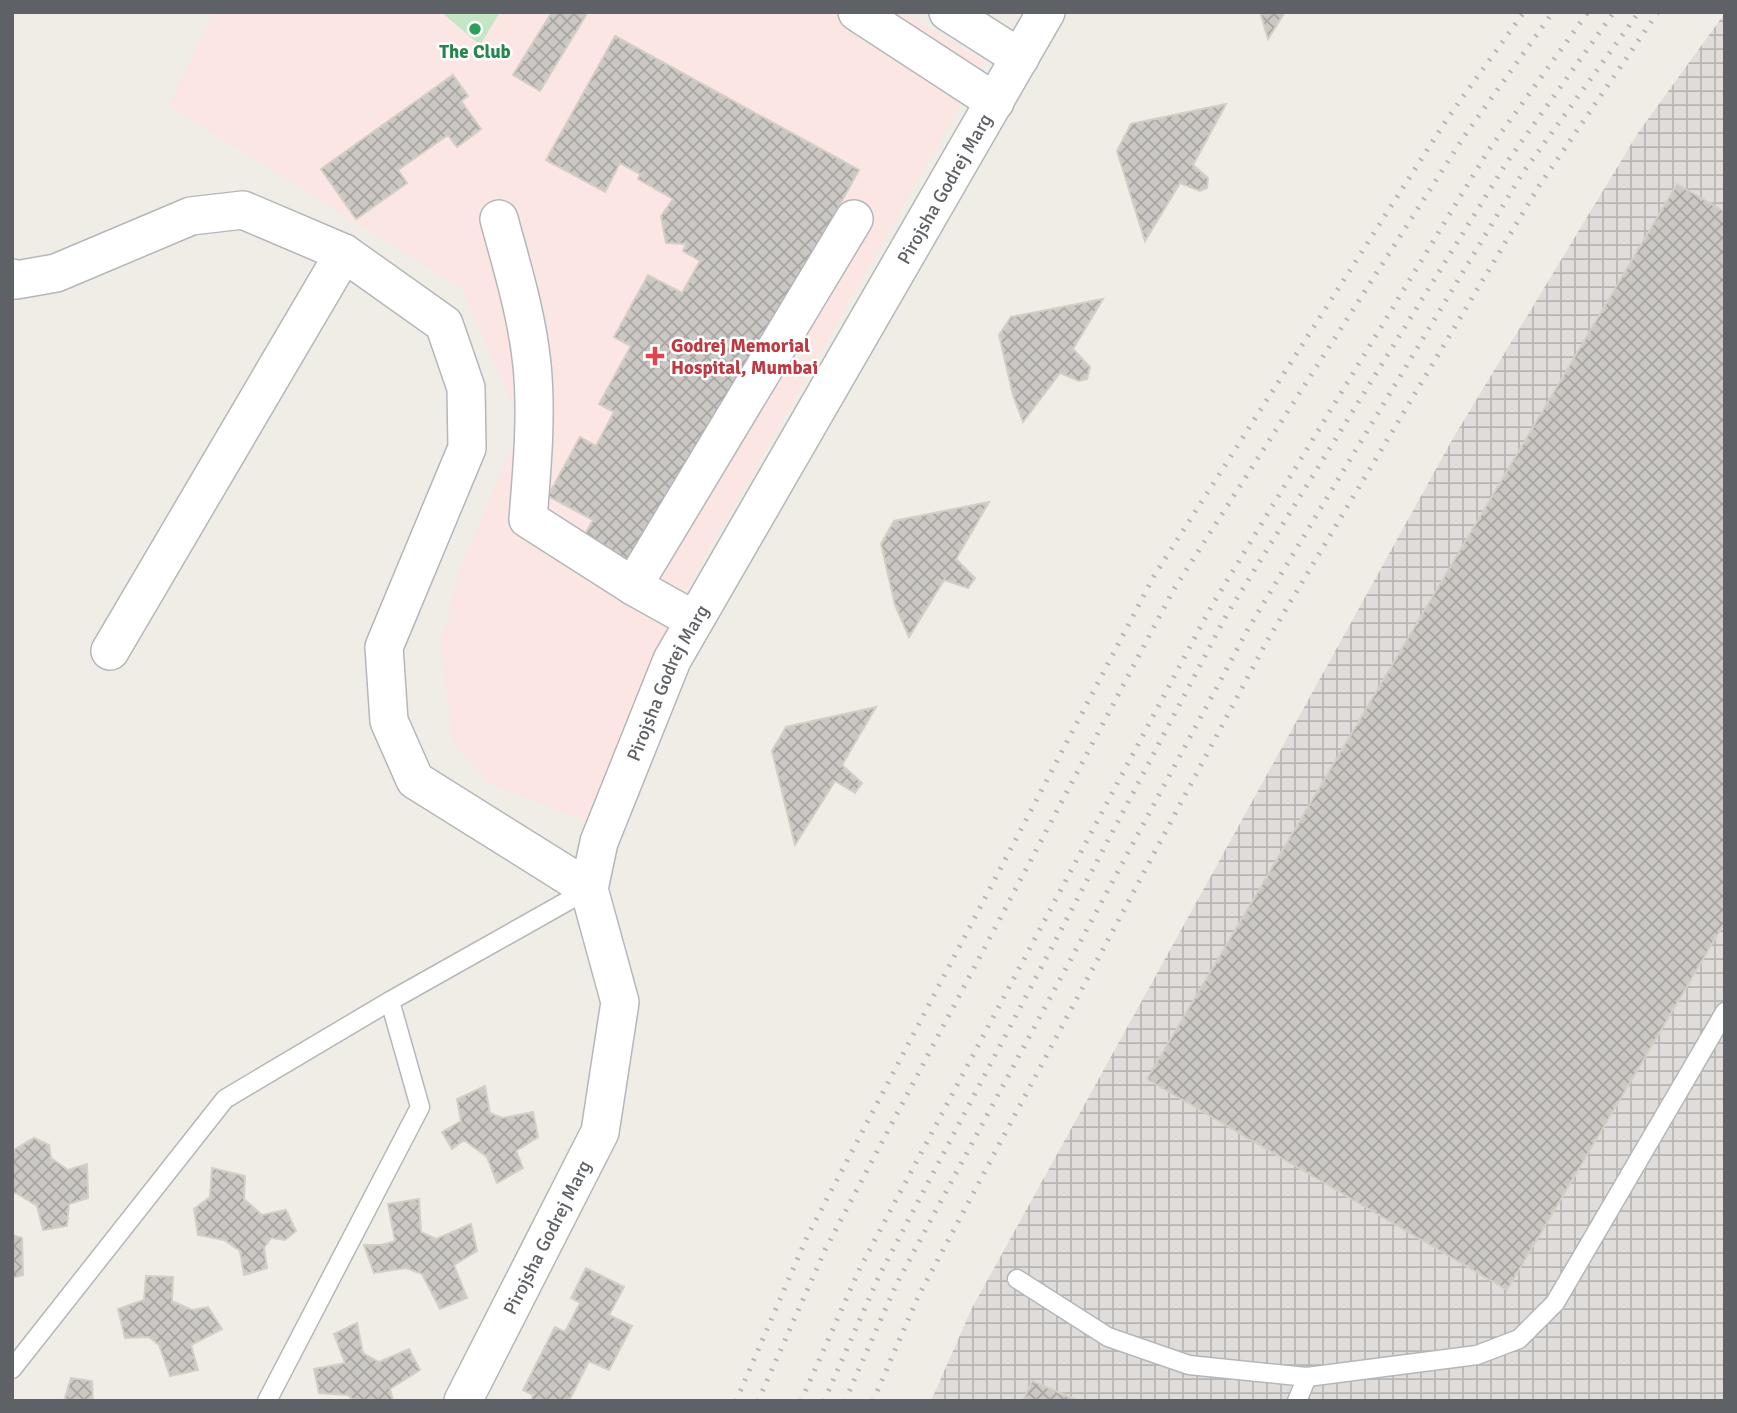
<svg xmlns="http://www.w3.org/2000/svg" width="1737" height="1413" font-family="Signika,sans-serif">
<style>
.industrial{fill:url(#industrial-grid)}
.medical{fill:#fbe6e4}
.pitch{fill:#c4e6c4}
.building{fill:url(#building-cross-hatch);stroke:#d4cfc5;stroke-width:2}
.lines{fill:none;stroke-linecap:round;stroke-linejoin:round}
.lane-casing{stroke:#b4b7ba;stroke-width:21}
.street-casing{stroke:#b4b7ba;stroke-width:40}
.lane{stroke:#fff;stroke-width:18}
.street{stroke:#fff;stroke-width:37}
.rail{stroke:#b5b6b6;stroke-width:5;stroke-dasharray:2 9;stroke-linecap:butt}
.leisure-dot{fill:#2e9e5b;stroke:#fff;stroke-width:2.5}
.health-dot{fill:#e0444e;stroke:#fff;stroke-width:2.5}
.labels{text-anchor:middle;stroke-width:5;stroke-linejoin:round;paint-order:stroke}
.leisure-label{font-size:19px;font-weight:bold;fill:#27864d;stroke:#fff}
.street-label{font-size:19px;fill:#5e6266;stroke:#fff}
.health-label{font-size:19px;font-weight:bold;fill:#be3a42;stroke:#fff;text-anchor:start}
</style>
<defs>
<pattern id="industrial-grid" width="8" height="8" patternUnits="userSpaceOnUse" patternTransform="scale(1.75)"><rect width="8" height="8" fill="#dfdcd9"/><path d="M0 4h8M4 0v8" fill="none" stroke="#b8b6b4"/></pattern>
<pattern id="building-cross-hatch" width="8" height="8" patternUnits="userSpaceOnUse" patternTransform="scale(1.75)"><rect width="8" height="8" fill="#cbc8c4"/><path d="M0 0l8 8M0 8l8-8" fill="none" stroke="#a8a6a3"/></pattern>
</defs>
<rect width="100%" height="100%" fill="#f0ede7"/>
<path class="industrial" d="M1725,13V1401H931L972,1308L1452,440L1638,133Z"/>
<path class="medical" d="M213,12H441L480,45L500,12H903L985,61L687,589L628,728L607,829L488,783L453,742L440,647L459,572L521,424L462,289L169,106Z"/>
<path class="pitch" d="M441,12H500L480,45Z"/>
<path class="building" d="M552,12H588L540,91L513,75Z
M1260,12H1285L1268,39Z
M615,36L859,170L638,571L582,540L593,520L548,496L580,437L596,446L614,412L599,404L631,346L614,337L648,275L682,293L700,261L683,251L686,244L666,243L661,216L673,199L638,179L640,174L620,163L605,192L546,160Z
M453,75L468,96L461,101L481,129L457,147L448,135L398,170L407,183L356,219L321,169Z
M1226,104L1193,165L1208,178L1207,188L1200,191L1180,183L1145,241L1117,151L1131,124Z
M1677,184L1725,212V922L1507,1290L1147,1079Z
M1103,299L1073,349L1090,367L1087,379L1079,381L1060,373L1023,422L1013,395L999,335L1011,317Z
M989,502L956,559L975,578L968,588L944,580L909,637L895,605L881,544L894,521Z
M876,707L842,765L862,783L855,793L835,781L795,845L772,751L786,727Z
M485,1086L490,1113L503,1118L533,1112L538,1137L516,1151L523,1168L497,1183L487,1157L464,1140L452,1149L442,1132L461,1121L457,1099Z
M34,1138L49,1145L51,1158L68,1170L87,1164L88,1198L69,1204L67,1226L43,1230L37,1206L16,1193L12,1194V1151Z
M212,1168L245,1176L244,1199L262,1215L286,1210L296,1231L285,1240L271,1238L264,1248L267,1268L244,1275L240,1251L224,1240L198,1235L194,1209L210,1197Z
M419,1199L421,1232L436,1239L471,1224L477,1251L454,1265L467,1298L440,1309L422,1274L406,1268L374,1273L364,1245H381L395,1241L388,1204Z
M12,1235L22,1238L23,1275L12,1278Z
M586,1268L624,1287L609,1315L632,1326L609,1370L589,1361L569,1401H531L533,1395L523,1390L555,1327L565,1332L580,1303L571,1298Z
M146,1276L173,1277L172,1301L192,1310L208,1307L222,1329L191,1345L198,1370L170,1376L159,1345L149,1337L125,1338L118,1309L144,1300Z
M357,1323L363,1353L379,1362L409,1349L420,1370L390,1389L393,1401H354L348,1395L319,1393L314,1369L345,1363L334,1334Z
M71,1378L92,1381L93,1401H64Z
M1032,1381L1079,1401H1023Z"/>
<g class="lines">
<g class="lane-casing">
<path id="lane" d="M1017,1279L1108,1337L1189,1365L1307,1377
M12,1369L225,1099L390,1001L589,889
M267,1401L420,1107L390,1001
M1297,1401L1307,1377L1477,1355L1519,1339L1555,1303L1725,1012"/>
</g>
<g class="street-casing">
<g id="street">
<path d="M857,12L995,102"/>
<path d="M948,12L1020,58"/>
<path d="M499,219C512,267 527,315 532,365C537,414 532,470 528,519L633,586L694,620"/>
<path d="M12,278L16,280L56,273L191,216L243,210L344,253L444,324L466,388L467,448L384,647L389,721L415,780L589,889"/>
<path d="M633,586L854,219"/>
<path d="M110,651L344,253"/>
<path id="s1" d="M463,1401L600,1132L620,1002L589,889L599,842L672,660L1046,12"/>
</g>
</g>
<use href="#lane" class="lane"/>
<use href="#street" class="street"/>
<path class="rail" d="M736,1401L807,1237L1154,576L1447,119L1524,12
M758,1401L825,1250L1174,589L1465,135L1553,12
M801,1401L860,1268L1211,607L1488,151L1588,12
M824,1401L879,1276L1226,616L1507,162L1614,12
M845,1401L896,1285L1248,629L1522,174L1639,12
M873,1401L918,1297L1267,641L1539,186L1658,12"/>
</g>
<circle class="leisure-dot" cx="475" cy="29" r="7"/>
<path class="health-dot" d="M651.5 345.5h7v7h7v7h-7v7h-7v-7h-7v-7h7z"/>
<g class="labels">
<g class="leisure-label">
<text x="475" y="58">The Club</text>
</g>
<g class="street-label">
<text dy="7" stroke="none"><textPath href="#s1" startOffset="1339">Pirojsha Godrej Marg</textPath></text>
<text dy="7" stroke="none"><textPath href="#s1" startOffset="772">Pirojsha Godrej Marg</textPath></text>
<text dy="7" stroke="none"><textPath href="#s1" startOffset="184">Pirojsha Godrej Marg</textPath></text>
</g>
<g class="health-label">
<text x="671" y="352">Godrej Memorial<tspan x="671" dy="22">Hospital, Mumbai</tspan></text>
</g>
</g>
<rect width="1737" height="1413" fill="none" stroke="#5e6266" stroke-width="28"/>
</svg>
